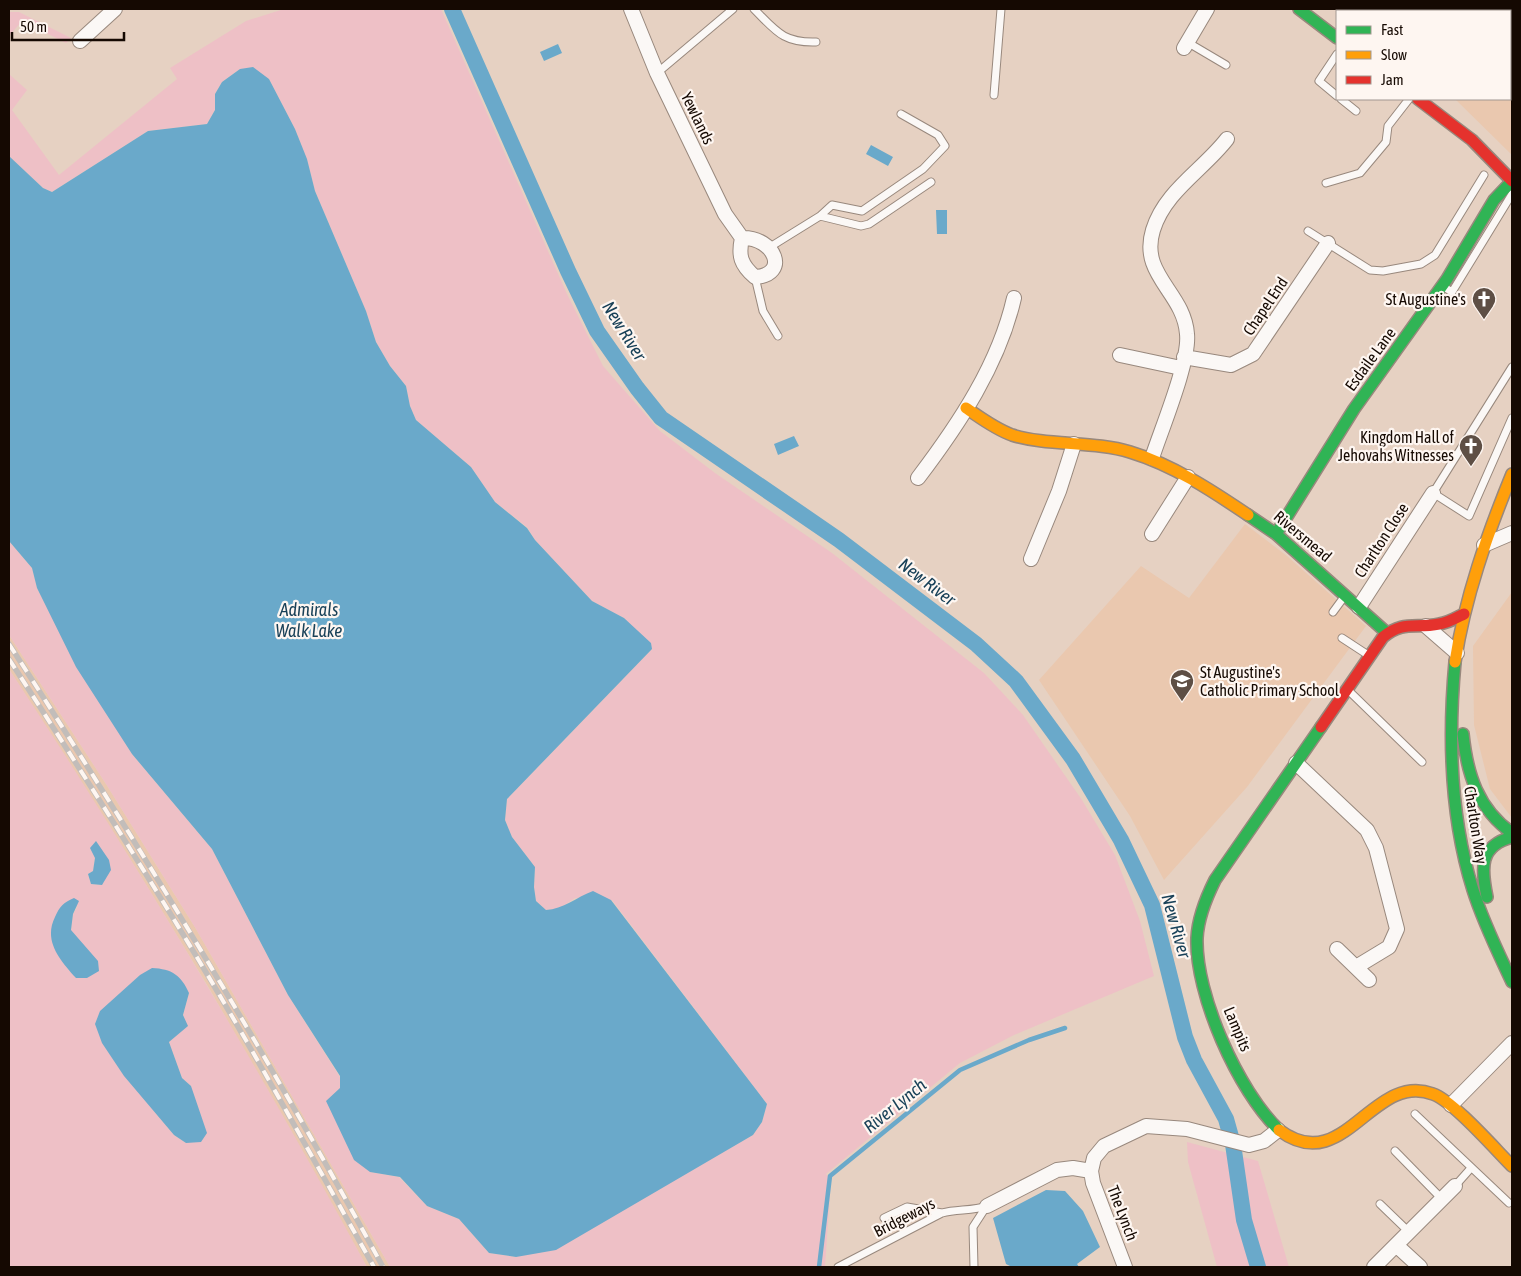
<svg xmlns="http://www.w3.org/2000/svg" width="1521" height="1276" font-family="'Asap Condensed',sans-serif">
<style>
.built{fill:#eac8af}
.green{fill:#eec0c6;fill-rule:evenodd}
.water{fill:#6aa9ca}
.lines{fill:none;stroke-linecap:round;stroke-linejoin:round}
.stream{stroke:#6aa9ca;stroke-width:4.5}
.canal{stroke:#6aa9ca;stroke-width:16}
.lane-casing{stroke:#98887d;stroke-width:9}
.street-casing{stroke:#98887d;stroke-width:16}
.fast-casing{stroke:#98887d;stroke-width:14}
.slow-casing{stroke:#98887d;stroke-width:14}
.jam-casing{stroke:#98887d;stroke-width:14}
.lane{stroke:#fbf8f6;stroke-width:7}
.street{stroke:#fbf8f6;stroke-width:14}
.fast{stroke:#30b455;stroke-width:11}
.slow{stroke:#ff9f0a;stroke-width:11}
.jam{stroke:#e5322d;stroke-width:11}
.rail-casing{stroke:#c2bdba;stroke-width:5.5}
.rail{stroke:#fef6f1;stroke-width:4;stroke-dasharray:11;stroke-linecap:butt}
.labels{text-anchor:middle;stroke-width:4.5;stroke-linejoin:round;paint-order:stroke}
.street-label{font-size:16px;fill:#150902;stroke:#fef6f1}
.poi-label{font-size:16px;fill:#150902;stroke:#fef6f1;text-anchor:end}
.water-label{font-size:18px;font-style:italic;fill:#194158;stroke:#fef6f1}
</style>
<rect width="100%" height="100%" fill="#e6d1c2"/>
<path class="built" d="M1388,9H1512V155L1455,99H1510V11H1386Z
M1245,524L1287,556L1366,626L1247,787L1164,880L1130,816L1039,680L1141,566L1189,598Z
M1512,592V818L1490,789L1474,725L1473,646Z
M9,635L106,784L196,929L390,1267H367L209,988L140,875L9,669Z"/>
<path class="green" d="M284,9H441L567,294L603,366L660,431L715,473L832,553L984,673L1023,715L1082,800L1115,855L1140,921L1154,976L1014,1035L960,1063L826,1174L831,1179L825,1267H390L196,929L106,784L9,635V541L32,568L37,588L48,609L132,754L212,849L288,995L340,1077V1088L370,1172L399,1177L427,1206L459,1219L489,1253L516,1257L666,1185L753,1135L762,1122L767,1104L612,900L575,898L559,909L546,910L536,901L534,887L535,867L512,837L505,820L507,799L652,649L624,618L592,601L535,540L527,527L495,502L471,467L416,420L410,406L406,386L390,366L376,342L366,311L315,191L307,160L295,129L269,79L240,69L222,82L215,94V110L207,124L148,131L52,192L43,188L9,156V74L27,90L12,110L59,175L177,79L170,68L246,21Z
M9,12H19L71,38L66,43L22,21L9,36Z
M9,669C137,863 256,1063 367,1267H9ZM95,858L102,885L91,884L88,874L93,871ZM78,906L73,914L71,930L52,923ZM140,975L189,993L183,1015L187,1026L169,1042L182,1078L191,1086L186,1143L174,1135L153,1110L126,990Z
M1187,1142L1258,1161L1289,1267H1217L1188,1162Z"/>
<path class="water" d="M558,44L562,53L544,61L540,52Z
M253,67L269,79L295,129L307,159L315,191L366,311L376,342L390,366L406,386L410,406L416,420L471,467L495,502L527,528L535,540L592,601L624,618L651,643L652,649L507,799L505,820L512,837L535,867L534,887L536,901L546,910C563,909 577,897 593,891L611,900L767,1104L762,1122L753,1135L556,1250L516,1257L489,1253L459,1219L427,1206L400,1177L370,1172L354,1160L326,1101L340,1088V1076L288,995L212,849L132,754L76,667L37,588L32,568L9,541V156L43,188L52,192L148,131L207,124L215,110V94L222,82L240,69Z
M871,145L893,157L888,166L866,154Z
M936,210H947V234H937Z
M794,436L799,446L778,455L774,444Z
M96,841L109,860L111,870L102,885L91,884L88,874L93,871L95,858L90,848Z
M74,898L79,901L73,914L71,930L98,961L99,971L87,978H76C60,960 43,941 55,917C60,906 63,903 74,898Z
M152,968C172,969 181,975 189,993L183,1015L188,1026L169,1042L182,1078L191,1086L207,1133L201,1142L186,1143L174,1135L124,1076L102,1043L95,1024L100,1011L140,975Z
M1046,1190L1065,1191L1083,1211L1100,1247L1077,1264L1079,1267H1012L1006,1264L993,1218Z"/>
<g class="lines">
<path class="stream" d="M819,1267L830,1176L960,1070L1029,1040L1065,1028"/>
<path class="canal" d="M452,9L568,271L597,331L637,388L661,418L839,540L976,644L1016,681L1073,759L1121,840L1152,905L1185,1037L1194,1060L1226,1119L1233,1144L1244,1220L1258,1267"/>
<g class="lane-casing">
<path id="lane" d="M754,9C776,31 783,43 816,42
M1370,11L1372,9
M1407,11V9
M1187,42L1226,65
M1337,54L1319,81L1337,96
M657,73L733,9
M994,95L1001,9
M1341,99L1356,111
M1326,183L1360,173L1386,142L1388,126L1409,99
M820,216L861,226L869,224L931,182
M1308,231L1370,270L1383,271L1421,264L1435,255L1484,175
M770,247L820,216L832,205L862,211L923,169L945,146L938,135L901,114
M755,277L763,311L778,336
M1444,287L1452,292L1512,194
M1512,367L1433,493L1469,516L1512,418
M1333,612L1344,597
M1342,638L1368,655
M1348,690L1422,762
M1415,1114L1509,1203
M1395,1151L1441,1198
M1455,1186L1471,1168
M1380,1204L1409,1232
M884,1218L907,1207L942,1213
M838,1267L942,1213C957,1209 972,1211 987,1206
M974,1267L973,1227L986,1207"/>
</g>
<g class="street-casing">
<path id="street" d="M631,9L657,73L725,214L742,238C738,256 741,265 755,277C790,275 775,237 742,238
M80,41L115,9
M1184,48L1207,9
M1120,355L1181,368
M1184,357L1231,365L1253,354L1328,243
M1152,458C1161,430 1190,361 1187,334C1184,292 1139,275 1153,230C1165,191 1203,170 1227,139
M918,478C959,424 999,364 1014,298
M1152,534L1188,477
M1484,545L1512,533
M1031,559L1059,491L1074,444
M1359,607L1433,493
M1426,626L1457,653
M1296,763L1367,830L1376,848L1397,929L1389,947L1356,967
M1337,949L1369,980
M1451,1105L1512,1043
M1091,1171L1093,1183L1125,1267
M987,1206L1057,1170L1073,1168L1091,1171L1094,1158L1104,1146L1146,1126L1187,1129L1249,1145L1264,1141L1278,1130
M1396,1245L1420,1267
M1374,1267L1455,1186"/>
</g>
<g class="fast-casing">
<path id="fast" d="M1299,9L1337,38
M1248,515L1276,534L1387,633
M1276,534L1354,409L1447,279L1494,200L1512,181
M1455,662C1448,738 1450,817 1473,890C1483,922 1498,952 1512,982
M1463,734C1467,774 1478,809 1512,833
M1487,897C1481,868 1479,846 1512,837
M1279,1130C1238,1091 1195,994 1197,938C1198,917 1206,898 1215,880L1321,727"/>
</g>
<g class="slow-casing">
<path id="slow" d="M966,408C981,418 995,429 1012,435C1047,446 1095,441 1130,452C1173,465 1211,490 1248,515
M1455,662C1465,597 1487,535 1512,474
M1279,1130C1344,1179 1372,1071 1433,1094C1453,1101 1495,1149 1512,1166"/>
</g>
<g class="jam-casing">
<path id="jam" d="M1418,99L1472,140L1512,181
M1321,727L1383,637C1404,620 1415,629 1439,624C1448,623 1456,618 1464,614"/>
</g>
<use href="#lane" class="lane"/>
<use href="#street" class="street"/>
<use href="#fast" class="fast"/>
<use href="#slow" class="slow"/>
<use href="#jam" class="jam"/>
<g class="rail-casing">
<path id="rail" d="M9,644C141,848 267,1054 383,1267
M9,659C73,758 137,858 198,959C259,1060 316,1164 374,1267"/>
</g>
<use href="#rail" class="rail"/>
</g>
<defs>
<g id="church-pin" transform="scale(1.25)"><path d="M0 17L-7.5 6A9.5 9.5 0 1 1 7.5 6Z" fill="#5e4f45" stroke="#fef6f1"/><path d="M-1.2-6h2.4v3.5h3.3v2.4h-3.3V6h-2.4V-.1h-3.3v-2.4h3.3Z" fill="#fff"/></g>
<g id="school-pin" transform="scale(1.25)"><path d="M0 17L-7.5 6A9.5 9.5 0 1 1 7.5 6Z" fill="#5e4f45" stroke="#fef6f1"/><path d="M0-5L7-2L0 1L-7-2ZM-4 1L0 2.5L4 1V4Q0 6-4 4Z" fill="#fff"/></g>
</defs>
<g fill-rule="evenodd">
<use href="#church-pin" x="1484" y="299"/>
<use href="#church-pin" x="1471" y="446"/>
<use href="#school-pin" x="1182" y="681"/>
</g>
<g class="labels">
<g class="street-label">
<text transform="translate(698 118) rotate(64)" y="6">Yewlands</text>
<text transform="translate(1265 306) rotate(-56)" y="6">Chapel End</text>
<text transform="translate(1370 359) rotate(-54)" y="6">Esdaile Lane</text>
<text transform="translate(1303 536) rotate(40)" y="6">Riversmead</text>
<text transform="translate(1381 540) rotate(-57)" y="6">Charlton Close</text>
<text transform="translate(1476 825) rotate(81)" y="6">Charlton Way</text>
<text transform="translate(1238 1029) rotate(67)" y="6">Lampits</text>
<text transform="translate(1123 1213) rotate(69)" y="6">The Lynch</text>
<text transform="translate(904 1217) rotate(-27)" y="6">Bridgeways</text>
</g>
<g class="poi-label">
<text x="1466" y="305">St Augustine's</text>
<text x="1454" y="443">Kingdom Hall of<tspan x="1454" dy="18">Jehovahs Witnesses</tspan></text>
<text x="1200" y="678" text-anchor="start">St Augustine's<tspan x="1200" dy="18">Catholic Primary School</tspan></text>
</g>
<g class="water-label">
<text transform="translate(624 331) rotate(58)" y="6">New River</text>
<text transform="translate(927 582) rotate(37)" y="6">New River</text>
<text x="309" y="616">Admirals<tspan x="309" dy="21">Walk Lake</tspan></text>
<text transform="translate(1176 926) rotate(74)" y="6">New River</text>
<text transform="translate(895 1106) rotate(-39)" y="6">River Lynch</text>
</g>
</g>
<rect width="1521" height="1276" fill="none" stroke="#150902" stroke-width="20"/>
<rect x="1336" y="10" width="175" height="90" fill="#fef6f1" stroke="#a19791"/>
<rect x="1346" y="26" width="25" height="8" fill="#30b455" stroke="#a19791"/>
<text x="1381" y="35" font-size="15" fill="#150902">Fast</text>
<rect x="1346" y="51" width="25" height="8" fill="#ff9f0a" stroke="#a19791"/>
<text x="1381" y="60" font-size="15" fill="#150902">Slow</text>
<rect x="1346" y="76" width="25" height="8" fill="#e5322d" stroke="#a19791"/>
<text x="1381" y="85" font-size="15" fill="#150902">Jam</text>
<path d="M12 32v8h112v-8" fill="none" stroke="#150902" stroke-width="2.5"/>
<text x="20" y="32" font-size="15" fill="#150902" stroke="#fef6f1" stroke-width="4" paint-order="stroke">50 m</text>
</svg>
